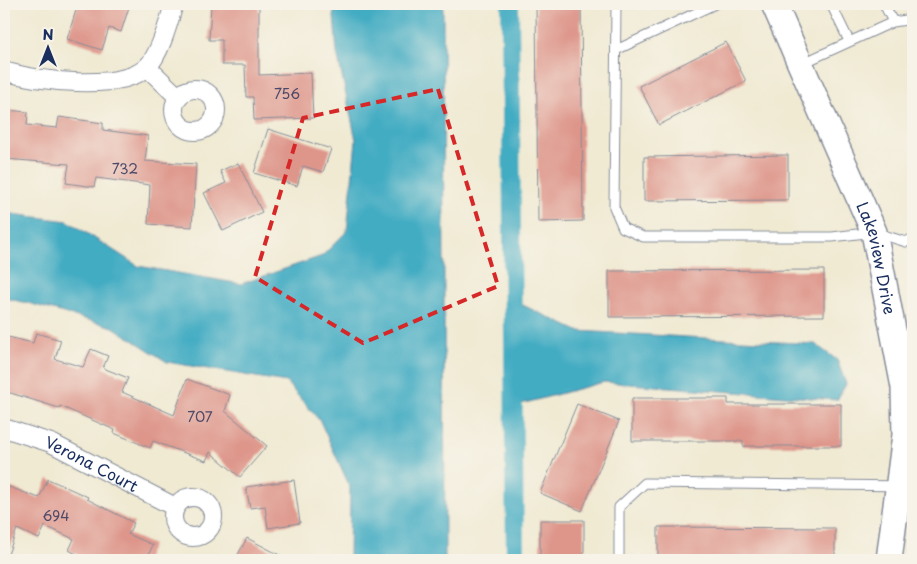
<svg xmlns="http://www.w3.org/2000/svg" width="917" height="564" font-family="'Playpen Sans',sans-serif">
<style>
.water{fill:#43acc3;stroke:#2f6e90}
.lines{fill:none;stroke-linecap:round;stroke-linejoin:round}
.canal{stroke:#43acc3;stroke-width:18}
.building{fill:#de968b}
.lane-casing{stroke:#868c98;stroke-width:11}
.street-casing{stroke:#868c98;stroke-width:20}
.secondary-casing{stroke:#868c98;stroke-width:28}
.lane{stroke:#fff;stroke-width:9}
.street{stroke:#fff;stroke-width:18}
.secondary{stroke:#fff;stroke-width:25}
.marked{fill:none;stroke:#d62828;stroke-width:4;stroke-dasharray:10 6;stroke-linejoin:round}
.labels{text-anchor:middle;stroke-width:4.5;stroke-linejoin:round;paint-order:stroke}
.number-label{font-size:14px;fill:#4c4969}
.street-label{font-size:16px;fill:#1b2f5e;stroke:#f7f3e8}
</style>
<rect width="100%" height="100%" fill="#f7f3e8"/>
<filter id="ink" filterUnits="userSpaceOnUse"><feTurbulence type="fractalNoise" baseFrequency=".02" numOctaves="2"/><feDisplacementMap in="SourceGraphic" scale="10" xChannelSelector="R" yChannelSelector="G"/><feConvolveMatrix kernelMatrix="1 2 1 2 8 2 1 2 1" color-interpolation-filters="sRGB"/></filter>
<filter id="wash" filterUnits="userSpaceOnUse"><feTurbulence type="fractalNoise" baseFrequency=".0096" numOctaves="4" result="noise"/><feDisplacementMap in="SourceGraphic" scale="20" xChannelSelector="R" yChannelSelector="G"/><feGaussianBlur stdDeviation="1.12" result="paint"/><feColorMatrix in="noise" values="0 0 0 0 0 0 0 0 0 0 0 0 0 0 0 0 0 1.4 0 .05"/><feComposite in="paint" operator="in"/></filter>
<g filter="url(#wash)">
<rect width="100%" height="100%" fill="#f0ead3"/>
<path class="water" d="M333,4H443L445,560H349L350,487L320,421L286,382L167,362L113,327L28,303L4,298V213L68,221L138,266L241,284L322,256L347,231L356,140L337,53Z
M512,300L578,331L815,344L837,360L846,384L837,400L604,382L514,406Z"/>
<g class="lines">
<path class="canal" d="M510,4L515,560"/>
</g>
<g id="blocks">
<path class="building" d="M78,4H130L121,32L109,28L102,50L67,39Z
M211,4H259V75L311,73L313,118L254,120L253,97H246L245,65H222V40H209Z
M536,4H581L583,221L538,222Z
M726,42L746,81L659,125L639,86Z
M7,110L28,112L27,125L57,128L59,117L103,123V130L148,136L145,161L196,164L192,227L148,224L150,185L96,178L94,187L66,183L69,164L4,159Z
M268,129L331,149L323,172L303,166L297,186L254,173Z
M788,155V200L644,201V157Z
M238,163L262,212L223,231L204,193L226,183L220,171Z
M824,270V316L609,317V271Z
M36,333L61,340L55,359L83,367L91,349L108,356L103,368L128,378L122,392L174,415L187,379L230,395L225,411L267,446L240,477L210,452L206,461L153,441L150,448L114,433L115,430L60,406L59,408L4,391V336L33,343Z
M632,398H728V404H841V446H743V441H632Z
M577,404L619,421L582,511L540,493Z
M48,479L88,497L87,499L134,523L128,534L153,545L146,560H75L78,555L69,550L74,539L45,526L39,539L17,529L6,560H4V485L39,498Z
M294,480L300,523L268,528L265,506L250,508L246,487Z
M540,520H584V560H540Z
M658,527L835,528V560H658Z
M247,538L289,560H235Z"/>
</g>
</g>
<g filter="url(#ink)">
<use href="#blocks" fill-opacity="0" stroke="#868c98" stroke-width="1"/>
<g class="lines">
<g class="lane-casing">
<path id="lane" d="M616,4L614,207L623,228L643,237H832L874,232L906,242L913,238
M831,4L849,41
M884,4L893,22
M616,50L715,4
M801,64L893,22L913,19
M619,560V507L645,483L913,486"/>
</g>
<g class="street-casing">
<g id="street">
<path d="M147,67L178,97"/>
<path d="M4,71C35,81 121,92 147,67C160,55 169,21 174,4"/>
<circle cx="195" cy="110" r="21"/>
<path id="s1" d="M4,428L51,443L175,507"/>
<circle cx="193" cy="517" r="20"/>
</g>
</g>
<g class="secondary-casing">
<g id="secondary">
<path id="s2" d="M774,4L874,232L904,387L905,435L889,560"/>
</g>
</g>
<use href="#lane" class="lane"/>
<use href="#street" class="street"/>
<use href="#secondary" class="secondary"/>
</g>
</g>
<path class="marked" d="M438,89L498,286L363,343L255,277L303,118Z"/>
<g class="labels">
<g class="number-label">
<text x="287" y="99">756</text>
<text x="125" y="174">732</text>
<text x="200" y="422">707</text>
<text x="56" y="521">694</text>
</g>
<g class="street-label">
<text dy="6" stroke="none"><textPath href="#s2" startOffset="275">Lakeview Drive</textPath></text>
<text dy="6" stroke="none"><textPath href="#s1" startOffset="95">Verona Court</textPath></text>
</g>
</g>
<rect width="917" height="564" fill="none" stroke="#f7f3e8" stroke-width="20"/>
<g transform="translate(48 48)" stroke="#f7f3e8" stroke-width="4" paint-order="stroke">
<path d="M0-4L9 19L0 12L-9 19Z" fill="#1b2f5e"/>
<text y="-8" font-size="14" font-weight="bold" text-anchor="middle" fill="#1b2f5e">N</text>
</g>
</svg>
